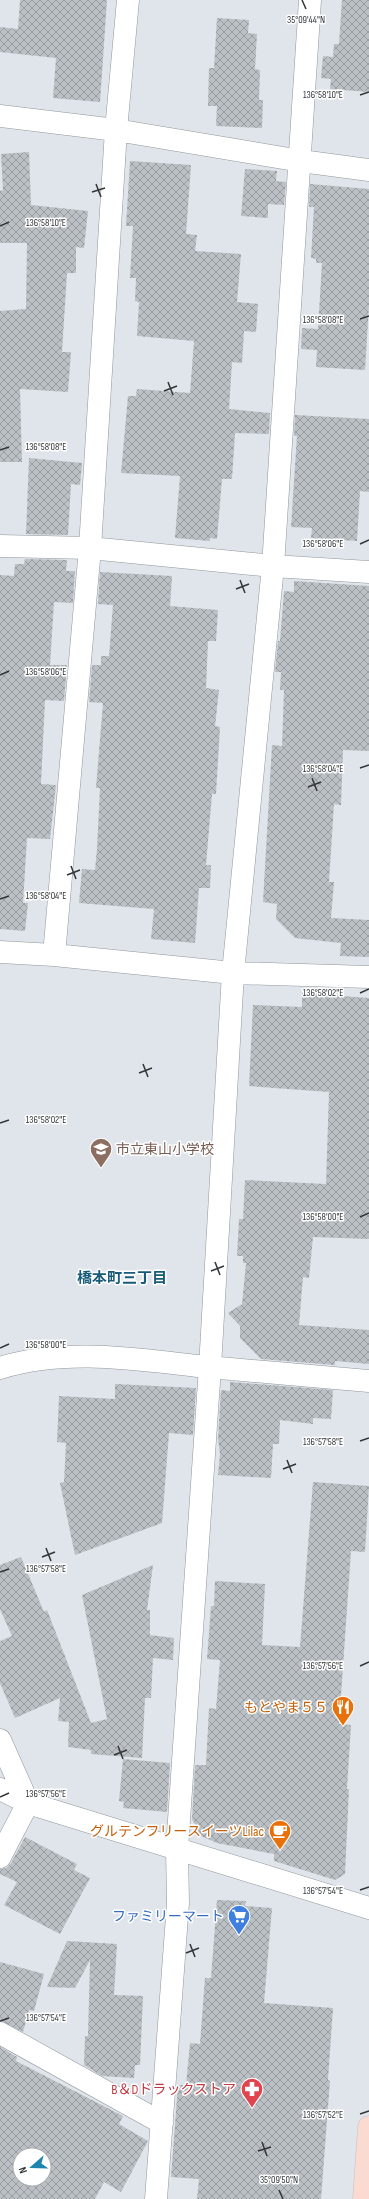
<svg xmlns="http://www.w3.org/2000/svg" width="369" height="2199" font-family="'Sofia Sans Condensed','Noto Sans JP',sans-serif">
<style>
.building{fill:url(#building-cross-hatch);fill-rule:evenodd}
.lines{fill:none;stroke-linecap:round;stroke-linejoin:round}
.minor-casing{stroke:#91969b;stroke-width:23}
.major-casing{stroke:#c2c2c3;stroke-width:23}
.minor{stroke:#fff;stroke-width:22}
.major{stroke:#fbdbd1;stroke-width:22}
.ticks{fill:none;stroke:#323537;stroke-width:1.5}
.labels{text-anchor:middle;stroke-width:3;stroke-linejoin:round;paint-order:stroke}
.education-label{font-size:14px;fill:#785e54;stroke:#fff;text-anchor:start}
.food-label{font-size:14px;fill:#c56008;stroke:#fff;text-anchor:end}
.shop-label{font-size:14px;fill:#366cbe;stroke:#fff;text-anchor:end}
.health-label{font-size:14px;fill:#be3a42;stroke:#fff;text-anchor:end}
.neighbourhood-label{font-size:15px;font-weight:bold;fill:#195c79;stroke:#fff}
.ticks-label{font-size:10px;text-anchor:middle;fill:#323537;stroke:#fff;stroke-width:3;stroke-linejoin:round;paint-order:stroke}
</style>
<defs>
<pattern id="building-cross-hatch" width="8" height="8" patternUnits="userSpaceOnUse"><rect width="8" height="8" fill="#bbc0c5"/><path d="M0 0l8 8M0 8l8-8" fill="none" stroke="#999da1"/></pattern>
</defs>
<rect width="100%" height="100%" fill="#e0e5eb"/>
<path class="building" d="M20,0H107L100,102L53,98L56,58L0,52V27L18,29Z
M342,0H369V92L330,89L331,79L321,78L323,56L333,57L334,44H339Z
M217,18L249,20L248,33L257,34L255,69L260,70L259,100H263L262,128L216,126L217,106H208L209,68H214Z
M29,152L31,205L88,211L84,248L76,247V273H67L62,352H71L68,392L20,389L22,462H0V311L26,309L27,243H0V191L3,190L1,154Z
M130,161L191,165L186,234L197,235L195,251L241,254L237,302L258,304L256,332L244,331L242,363L232,362L229,409L270,413L269,434L235,433L232,479H222L217,539L210,538V541L175,538L180,476L121,473L128,396H136L137,389L190,393L194,341L137,336L139,302L135,301L136,278H130L133,226H126Z
M245,169L277,171L276,181L286,182L284,205L268,204V218L241,216Z
M310,184L369,189V305L365,370L316,367L317,350L301,349L302,328L318,329L322,263H316V259L311,258L314,207H309Z
M295,415L369,419V492L360,491L357,541L311,538L312,528L291,527L297,436H294Z
M29,458L82,463L80,485L71,484L68,535L26,534Z
M25,559L67,560L66,571H75L73,603L54,602L50,665H67L64,701L45,700L41,784L56,785L50,839L27,838L23,903H28L25,931L0,929V575L14,576L15,564H24Z
M100,572L172,576L170,606L218,610L216,641H208L206,688L219,690L215,726L220,727L216,794H212L206,865H211L210,888H199L195,943L151,939L154,909L79,903L82,869L95,870L97,849L100,788H96L103,703L89,702L92,665H101V656H109L113,605L98,604Z
M294,581L369,586V751L343,750L341,805L334,804L329,882H334L331,918L369,920V957L340,956L341,943L295,938L276,919L277,904L263,902L272,745L282,746L284,690H280L281,672H275L278,641H280L284,591L294,592Z
M302,993L369,998V1239L313,1237L309,1278L303,1277L299,1325L369,1330V1364L335,1361V1365L261,1359L240,1338V1326L228,1313L242,1304L246,1263H243V1256H237L239,1219H243L245,1180L326,1184L329,1092L249,1086L253,1005L302,1007Z
M230,1382L333,1390L331,1419L313,1418V1424L280,1420L279,1444H273L271,1478L218,1475L220,1454L218,1438L221,1390L230,1391Z
M115,1384L196,1388L193,1435L169,1433L162,1523L75,1555L60,1483L64,1482L66,1443L57,1442L59,1396L115,1399Z
M313,1482L369,1486L365,1552L351,1551L339,1724L351,1725L347,1789H349L345,1874L335,1880L274,1861V1854L217,1843L201,1836L192,1819L195,1765H206L209,1708L216,1709L220,1660L207,1659L211,1606H214L215,1581L265,1584L262,1645L300,1647Z
M21,1557L44,1612L47,1610L91,1723L107,1719L82,1595L153,1565L147,1610H150V1635L174,1638L173,1660L153,1658L151,1698H145L142,1758L91,1754V1750L68,1747L69,1722L58,1721L60,1698L15,1718L0,1683V1641L12,1636L0,1609V1565Z
M123,1759L170,1763L167,1812L123,1808L124,1802L119,1801Z
M25,1837L77,1864L74,1870L90,1878L60,1934L4,1905L17,1882L0,1874V1869L6,1868L11,1863Z
M217,1900L246,1901L245,1906L272,1908L264,2003L333,2008L328,2080L330,2081L321,2199H197L199,2179L171,2177L178,2085H186L190,2043L200,2044L205,1978H211Z
M67,1941L117,1944L114,1995L143,1996L140,2065H135L134,2078L102,2076L84,2065L85,2036H88L90,1960L75,1988L47,1987Z
M0,1962L44,1974L34,2011L29,2010L23,2032L0,2021Z
M0,2047L17,2057L16,2061L123,2116L119,2124L148,2141L121,2192L104,2182L95,2199H0ZM20,2155H44V2179H20Z"/>
<g class="lines">
<g class="minor-casing">
<path id="minor" d="M0,116L116,130L301,161L369,170
M0,546L90,548L273,566L369,572
M0,952L54,955L233,973L369,977
M54,955L90,548L116,130L128,0
M0,1368C67,1347 140,1360 208,1367C262,1372 315,1376 369,1381
M0,1740L28,1803
M0,1789L28,1803L369,1908
M0,1857L28,1803
M0,2033L162,2123
M156,2199L178,1903L177,1849L210,1367L233,973L273,566L310,0"/>
</g>
<g class="major-casing">
<path id="major" d="M364,2199L369,2127"/>
</g>
<use href="#minor" class="minor"/>
<use href="#major" class="major"/>
</g>
<path class="ticks" d="M302,0L306,9M360,95L369,92M96,184L101,197M92,192L105,188M0,226L9,222M360,319L369,316M168,382L173,395M164,391L177,386M0,450L9,447M360,544L369,540M240,580L245,593M236,589L249,584M0,675L9,671M360,768L369,765M312,778L317,791M308,787L321,782M71,866L76,879M67,875L80,870M0,899L9,896M360,993L369,989M143,1064L148,1077M139,1073L152,1068M0,1123L9,1120M360,1217L369,1213M215,1262L220,1275M211,1271L224,1266M0,1348L9,1344M360,1441L369,1438M287,1460L292,1473M283,1469L296,1464M46,1548L51,1561M42,1557L55,1552M0,1572L9,1569M360,1666L369,1662M118,1746L123,1759M114,1755L127,1750M0,1797L9,1793M360,1890L369,1887M190,1944L195,1957M186,1953L199,1948M0,2021L9,2018M360,2114L369,2111M262,2142L267,2156M258,2151L271,2147M279,2190L283,2199"/>
<defs>
<g id="school-pin" transform="scale(1.15)"><path d="M0 17L-7.5 6A9.5 9.5 0 1 1 7.5 6Z" fill="#8d6e63" stroke="#fff"/><path d="M0-5L7-2L0 1L-7-2ZM-4 1L0 2.5L4 1V4Q0 6-4 4Z" fill="#fff"/></g>
<g id="restaurant-pin" transform="scale(1.15)"><path d="M0 17L-7.5 6A9.5 9.5 0 1 1 7.5 6Z" fill="#e8710a" stroke="#fff"/><path d="M-5-6h1v4h1v-4h1v4h1v-4h1v5L-1.5 .5V6h-2V.5L-5-1ZM5-6V6H3V1.5H1.5Q1.5-4 5-6Z" fill="#fff"/></g>
<g id="cafe-pin" transform="scale(1.15)"><path d="M0 17L-7.5 6A9.5 9.5 0 1 1 7.5 6Z" fill="#e8710a" stroke="#fff"/><path d="M-5.5-4.5H6V0H3Q3 3.5 0 3.5H-2.5Q-5.5 3.5-5.5 0ZM3-3.2v2h1.7v-2ZM-6 4.5H4V6H-6Z" fill="#fff"/></g>
<g id="supermarket-pin" transform="scale(1.15)"><path d="M0 17L-7.5 6A9.5 9.5 0 1 1 7.5 6Z" fill="#3f7fe0" stroke="#fff"/><path d="M-6-5.5h2.5l.6 2H6L4.5 2H-2.5L-4.4-4H-6ZM-1.5 3.2a1.3 1.3 0 1 0 .1 0ZM3 3.2a1.3 1.3 0 1 0 .1 0Z" fill="#fff"/></g>
<g id="pharmacy-pin" transform="scale(1.15)"><path d="M0 17L-7.5 6A9.5 9.5 0 1 1 7.5 6Z" fill="#e0444e" stroke="#fff"/><path d="M-2-6h4v4h4v4h-4v4h-4v-4h-4v-4h4Z" fill="#fff"/></g>
</defs>
<g fill-rule="evenodd">
<use href="#school-pin" x="101" y="1149"/>
<use href="#restaurant-pin" x="343" y="1707"/>
<use href="#cafe-pin" x="280" y="1831"/>
<use href="#supermarket-pin" x="239" y="1916"/>
<use href="#pharmacy-pin" x="252" y="2089"/>
</g>
<g class="labels">
<g class="education-label">
<text x="116" y="1154">市立東山小学校</text>
</g>
<g class="food-label">
<text x="328" y="1712">もとやま５５</text>
<text x="264" y="1836">グルテンフリースイーツLilac</text>
</g>
<g class="shop-label">
<text x="224" y="1921">ファミリーマート</text>
</g>
<g class="health-label">
<text x="236" y="2094">B＆Dドラックストア</text>
</g>
<g class="neighbourhood-label">
<text x="122" y="1283">橋本町三丁目</text>
</g>
</g>
<g class="ticks-label">
<text x="306" y="23">35°09'44"N</text>
<text x="323" y="98">136°58'10"E</text>
<text x="46" y="226">136°58'10"E</text>
<text x="323" y="323">136°58'08"E</text>
<text x="46" y="450">136°58'08"E</text>
<text x="323" y="547">136°58'06"E</text>
<text x="46" y="675">136°58'06"E</text>
<text x="323" y="772">136°58'04"E</text>
<text x="46" y="899">136°58'04"E</text>
<text x="323" y="996">136°58'02"E</text>
<text x="46" y="1123">136°58'02"E</text>
<text x="323" y="1220">136°58'00"E</text>
<text x="46" y="1348">136°58'00"E</text>
<text x="323" y="1445">136°57'58"E</text>
<text x="46" y="1572">136°57'58"E</text>
<text x="323" y="1669">136°57'56"E</text>
<text x="46" y="1797">136°57'56"E</text>
<text x="323" y="1894">136°57'54"E</text>
<text x="46" y="2021">136°57'54"E</text>
<text x="323" y="2118">136°57'52"E</text>
<text x="279" y="2183">35°09'50"N</text>
</g>
<g transform="translate(32 2167) rotate(250)"><circle r="19" fill="#ffffff" stroke="#adaeaf"/>
<path d="M0-3L7 15L0 10L-7 15Z" fill="#1f85af"/>
<text y="-6" font-size="11" font-weight="bold" text-anchor="middle" fill="#323537">N</text>
</g>
</svg>
